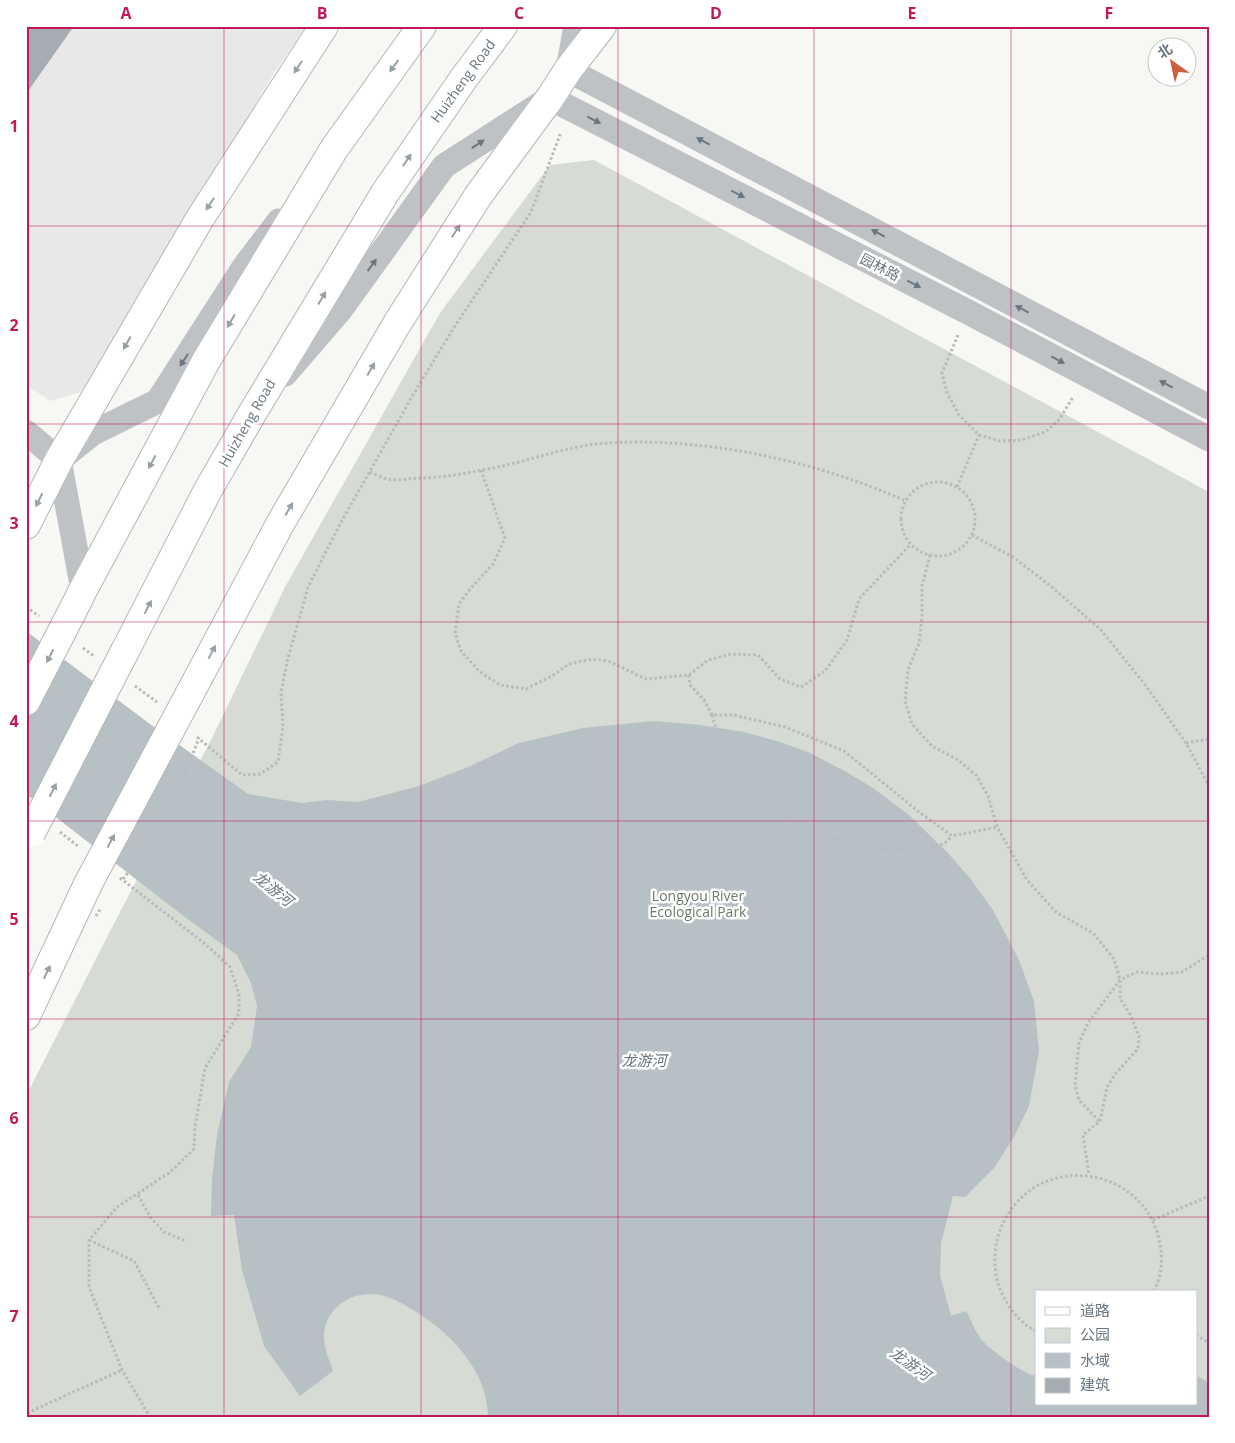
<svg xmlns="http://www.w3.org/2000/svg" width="1235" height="1443" font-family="'Open Sans','Noto Sans SC',sans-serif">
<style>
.built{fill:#e7e8e7}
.green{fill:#d6dbd4;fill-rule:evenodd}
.water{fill:#b7c1c5}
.building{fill:#a6adb2}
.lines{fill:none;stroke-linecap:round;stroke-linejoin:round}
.major-casing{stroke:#b2b6b9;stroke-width:30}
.path{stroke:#b8bbbd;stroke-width:3;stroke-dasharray:2.5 2.5;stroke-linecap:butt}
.minor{stroke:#bec2c5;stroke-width:25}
.major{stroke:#fff;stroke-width:28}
.major-bridge-casing{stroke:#b2b6b9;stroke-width:30;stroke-linecap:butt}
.path-bridge{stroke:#b8bbbd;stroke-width:3;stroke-dasharray:2.5 2.5;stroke-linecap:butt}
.major-bridge{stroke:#fff;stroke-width:28}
.oneway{fill:#96a0a7}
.oneway2{fill:#697781}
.grid{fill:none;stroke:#c2185b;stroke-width:1;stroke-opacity:0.55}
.labels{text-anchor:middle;stroke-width:5;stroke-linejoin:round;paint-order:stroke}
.street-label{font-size:14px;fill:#697781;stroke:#fff}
.park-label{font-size:14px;fill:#6b7967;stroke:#fff}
.water-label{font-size:15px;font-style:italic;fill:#65777d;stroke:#fff}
.neatline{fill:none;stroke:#c2185b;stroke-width:2}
.grid-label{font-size:16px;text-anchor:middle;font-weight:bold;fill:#c2185b}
</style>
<rect width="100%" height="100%" fill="#f7f7f4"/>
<path class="built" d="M26,26H306L274,73L81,392L51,401L26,385Z"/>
<path class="green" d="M594,160L1209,492V1417H26V1096L121,910L213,736L285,587L440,313L550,165ZM1036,1292H1196V1404H1036Z"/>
<path class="water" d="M26,631L150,724L248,794L302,803L327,800L358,802L419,786L468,767L519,743L583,728L654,721L700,725L744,732L777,741L808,752L843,770L873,788L909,815L947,852L969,877L993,910L1019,960L1034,1001L1039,1051L1029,1106L1014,1137L994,1168L965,1197L953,1196L941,1243L940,1275L951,1316L966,1311C971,1320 975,1331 981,1339C989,1349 1024,1375 1036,1376V1404H1196V1375L1209,1383V1417H488C488,1370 449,1331 411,1309C402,1303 391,1297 380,1295C354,1290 327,1306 324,1333C323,1346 329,1359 333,1371L300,1396L264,1346L242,1270L234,1215L211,1216L212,1179L217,1135L229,1082L251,1047L257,1006L251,983L237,955L186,918L26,794Z"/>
<path class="building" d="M26,26H74L26,94Z"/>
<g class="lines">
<g class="major-casing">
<path id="major" d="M26,525L59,460L199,220L324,26
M72,612L83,590L206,361L334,149L422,26
M125,651L208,490L253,412L385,193L464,78L503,26
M189,695L280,524L398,322L478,196L550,98L568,70L602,26
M26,1016L88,884"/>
</g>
<path class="path" d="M958,335L942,373L947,393L959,415L979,435L1000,441L1021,440L1045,432L1059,420L1073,397
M481,470L505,538L493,564L471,588L459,604L455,633L461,651L480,672L500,685L526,689L552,676L569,664L592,659L608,661L646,679L689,675L708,660L731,654L758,655L780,679L801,687L825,671L847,640L859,599L911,544
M370,472C375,474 382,478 387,479C397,481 408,479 418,478C448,478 477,471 507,465C540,457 573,445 607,443C706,437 816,461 906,501
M901 519a37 37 0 1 1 74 0a37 37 0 1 1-74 0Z
M957,487L979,435
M972,535L1013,557L1053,588L1101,630L1146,686L1186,743L1209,786
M930,555L922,586V617L919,643L908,670L905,701L912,724L932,746L958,760L976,775L988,796L997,827L1027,880L1056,912L1093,933L1114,959L1120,980V999L1130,1014L1139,1036L1138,1049L1115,1074L1107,1087L1100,1121L1083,1135L1089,1175
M26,607L39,616
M83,648L94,656
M689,675L690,685L704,700L712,715H733L785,727L844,751L919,812L952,836L997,827
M135,686L157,702
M712,715L720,743L735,768L781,813L805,828L825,836L848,842L882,849L912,851L944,844L952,836
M197,737L242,775L260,774L278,762L283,727L281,693L287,662L308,587L340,524L413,395L453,329L531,212L561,132
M1186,743L1209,739
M60,832L79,847
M120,878L204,943L230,967L239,994V1013L205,1068L195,1127L194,1149L169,1173L117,1207L89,1240V1287L122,1370L150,1417
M1099,1121L1079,1100L1075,1085L1079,1043L1088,1023L1120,980L1137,972L1160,974L1182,972L1209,955
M138,1195L150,1217L164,1232L186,1241
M1153,1220L1209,1196
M89,1240L134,1261L160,1310
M1036,1331C1016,1322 999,1295 996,1274C993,1253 996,1234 1007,1216C1042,1155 1135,1165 1157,1232C1161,1245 1163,1260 1160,1274C1159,1280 1156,1286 1154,1292
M1196,1335L1209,1343
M27,1413L122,1370
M1012,1417L1036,1378"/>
<path class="minor" d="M576,26L568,70L1209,407
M285,374L341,309L444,166L550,98L968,312L1209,439
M26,432L59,460
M63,457L93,433L158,401L244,267L279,221
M59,460L83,590"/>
<use href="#major" class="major"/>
<g class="major-bridge-casing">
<path id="major-bridge" d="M26,701L72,612
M31,833L125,651
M88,884L189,695"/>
</g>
<path class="path-bridge" d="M123,879L151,843L184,776L199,738
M96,916L101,908"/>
<use href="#major-bridge" class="major-bridge"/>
</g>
<defs><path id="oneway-solid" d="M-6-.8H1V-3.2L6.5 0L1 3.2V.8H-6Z" transform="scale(1.25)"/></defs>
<g class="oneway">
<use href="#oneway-solid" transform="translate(394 66) rotate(126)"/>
<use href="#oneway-solid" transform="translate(298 67) rotate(123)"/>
<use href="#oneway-solid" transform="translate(407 160) rotate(-56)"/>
<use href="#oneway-solid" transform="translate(210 204) rotate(123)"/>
<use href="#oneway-solid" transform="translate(456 231) rotate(-57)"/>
<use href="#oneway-solid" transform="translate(322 298) rotate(-59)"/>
<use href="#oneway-solid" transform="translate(231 321) rotate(121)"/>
<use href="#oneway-solid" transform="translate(127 343) rotate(120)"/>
<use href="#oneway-solid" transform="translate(371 369) rotate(-60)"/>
<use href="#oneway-solid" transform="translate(152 462) rotate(118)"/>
<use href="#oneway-solid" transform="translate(39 500) rotate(116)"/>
<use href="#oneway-solid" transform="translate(289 509) rotate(-60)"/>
<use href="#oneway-solid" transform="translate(148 607) rotate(-63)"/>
<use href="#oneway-solid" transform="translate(212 652) rotate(-62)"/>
<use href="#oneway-solid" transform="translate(50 656) rotate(117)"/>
<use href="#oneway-solid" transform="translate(53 790) rotate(-63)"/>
<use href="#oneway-solid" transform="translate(111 841) rotate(-62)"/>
<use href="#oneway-solid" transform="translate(47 972) rotate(-65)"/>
</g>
<g class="oneway2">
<use href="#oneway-solid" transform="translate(594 120) rotate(27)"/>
<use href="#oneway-solid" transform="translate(703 141) rotate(-152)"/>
<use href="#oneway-solid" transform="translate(478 144) rotate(-33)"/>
<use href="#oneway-solid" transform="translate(738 194) rotate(27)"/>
<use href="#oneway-solid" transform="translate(878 233) rotate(-152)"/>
<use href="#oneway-solid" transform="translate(372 265) rotate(-54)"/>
<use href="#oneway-solid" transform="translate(914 284) rotate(27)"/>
<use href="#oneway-solid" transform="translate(1022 309) rotate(-152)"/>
<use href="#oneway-solid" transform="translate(184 360) rotate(123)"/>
<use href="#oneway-solid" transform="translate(1058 360) rotate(28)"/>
<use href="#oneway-solid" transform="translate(1166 384) rotate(-152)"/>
</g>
<path class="grid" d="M224,26V1417M421,26V1417M618,26V1417M814,26V1417M1011,26V1417M26,226H1209M26,424H1209M26,622H1209M26,821H1209M26,1019H1209M26,1217H1209"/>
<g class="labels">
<g class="street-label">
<text transform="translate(463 81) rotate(-54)" y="5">Huizheng Road</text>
<text transform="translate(880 267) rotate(27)" y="5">园林路</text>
<text transform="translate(247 423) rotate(-60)" y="5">Huizheng Road</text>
</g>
<g class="park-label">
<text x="698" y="901">Longyou River<tspan x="698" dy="16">Ecological Park</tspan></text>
</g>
<g class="water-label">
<text transform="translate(273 889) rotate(39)" y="5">龙游河</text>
<text x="644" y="1066">龙游河</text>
<text transform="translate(910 1364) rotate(35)" y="5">龙游河</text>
</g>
</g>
<rect width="1235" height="1443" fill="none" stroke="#ffffff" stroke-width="55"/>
<rect x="1035" y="1290" width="162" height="115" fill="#ffffff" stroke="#c3c9cd"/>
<rect x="1045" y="1307" width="25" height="8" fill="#ffffff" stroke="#c3c9cd"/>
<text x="1080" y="1316" font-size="15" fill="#697781">道路</text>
<rect x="1045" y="1328" width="25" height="15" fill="#d6dbd4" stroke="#c3c9cd"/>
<text x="1080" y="1340" font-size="15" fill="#697781">公园</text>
<rect x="1045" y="1353" width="25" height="15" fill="#b7c1c5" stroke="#c3c9cd"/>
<text x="1080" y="1366" font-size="15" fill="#697781">水域</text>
<rect x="1045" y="1378" width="25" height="15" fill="#a6adb2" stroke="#c3c9cd"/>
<text x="1080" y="1390" font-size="15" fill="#697781">建筑</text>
<g transform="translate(1172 62) rotate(327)"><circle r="24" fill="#ffffff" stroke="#c3c9cd"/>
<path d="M0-4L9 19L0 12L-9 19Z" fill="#cd5e3e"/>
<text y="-8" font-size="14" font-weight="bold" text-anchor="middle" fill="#697781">北</text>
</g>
<rect x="28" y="28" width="1180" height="1388" class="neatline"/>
<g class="grid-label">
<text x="126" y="19">A</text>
<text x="322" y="19">B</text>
<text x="519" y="19">C</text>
<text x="716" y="19">D</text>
<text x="912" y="19">E</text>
<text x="1109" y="19">F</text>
<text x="14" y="132">1</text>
<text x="14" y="331">2</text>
<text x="14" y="529">3</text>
<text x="14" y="727">4</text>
<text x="14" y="925">5</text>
<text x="14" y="1124">6</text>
<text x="14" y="1322">7</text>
</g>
</svg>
